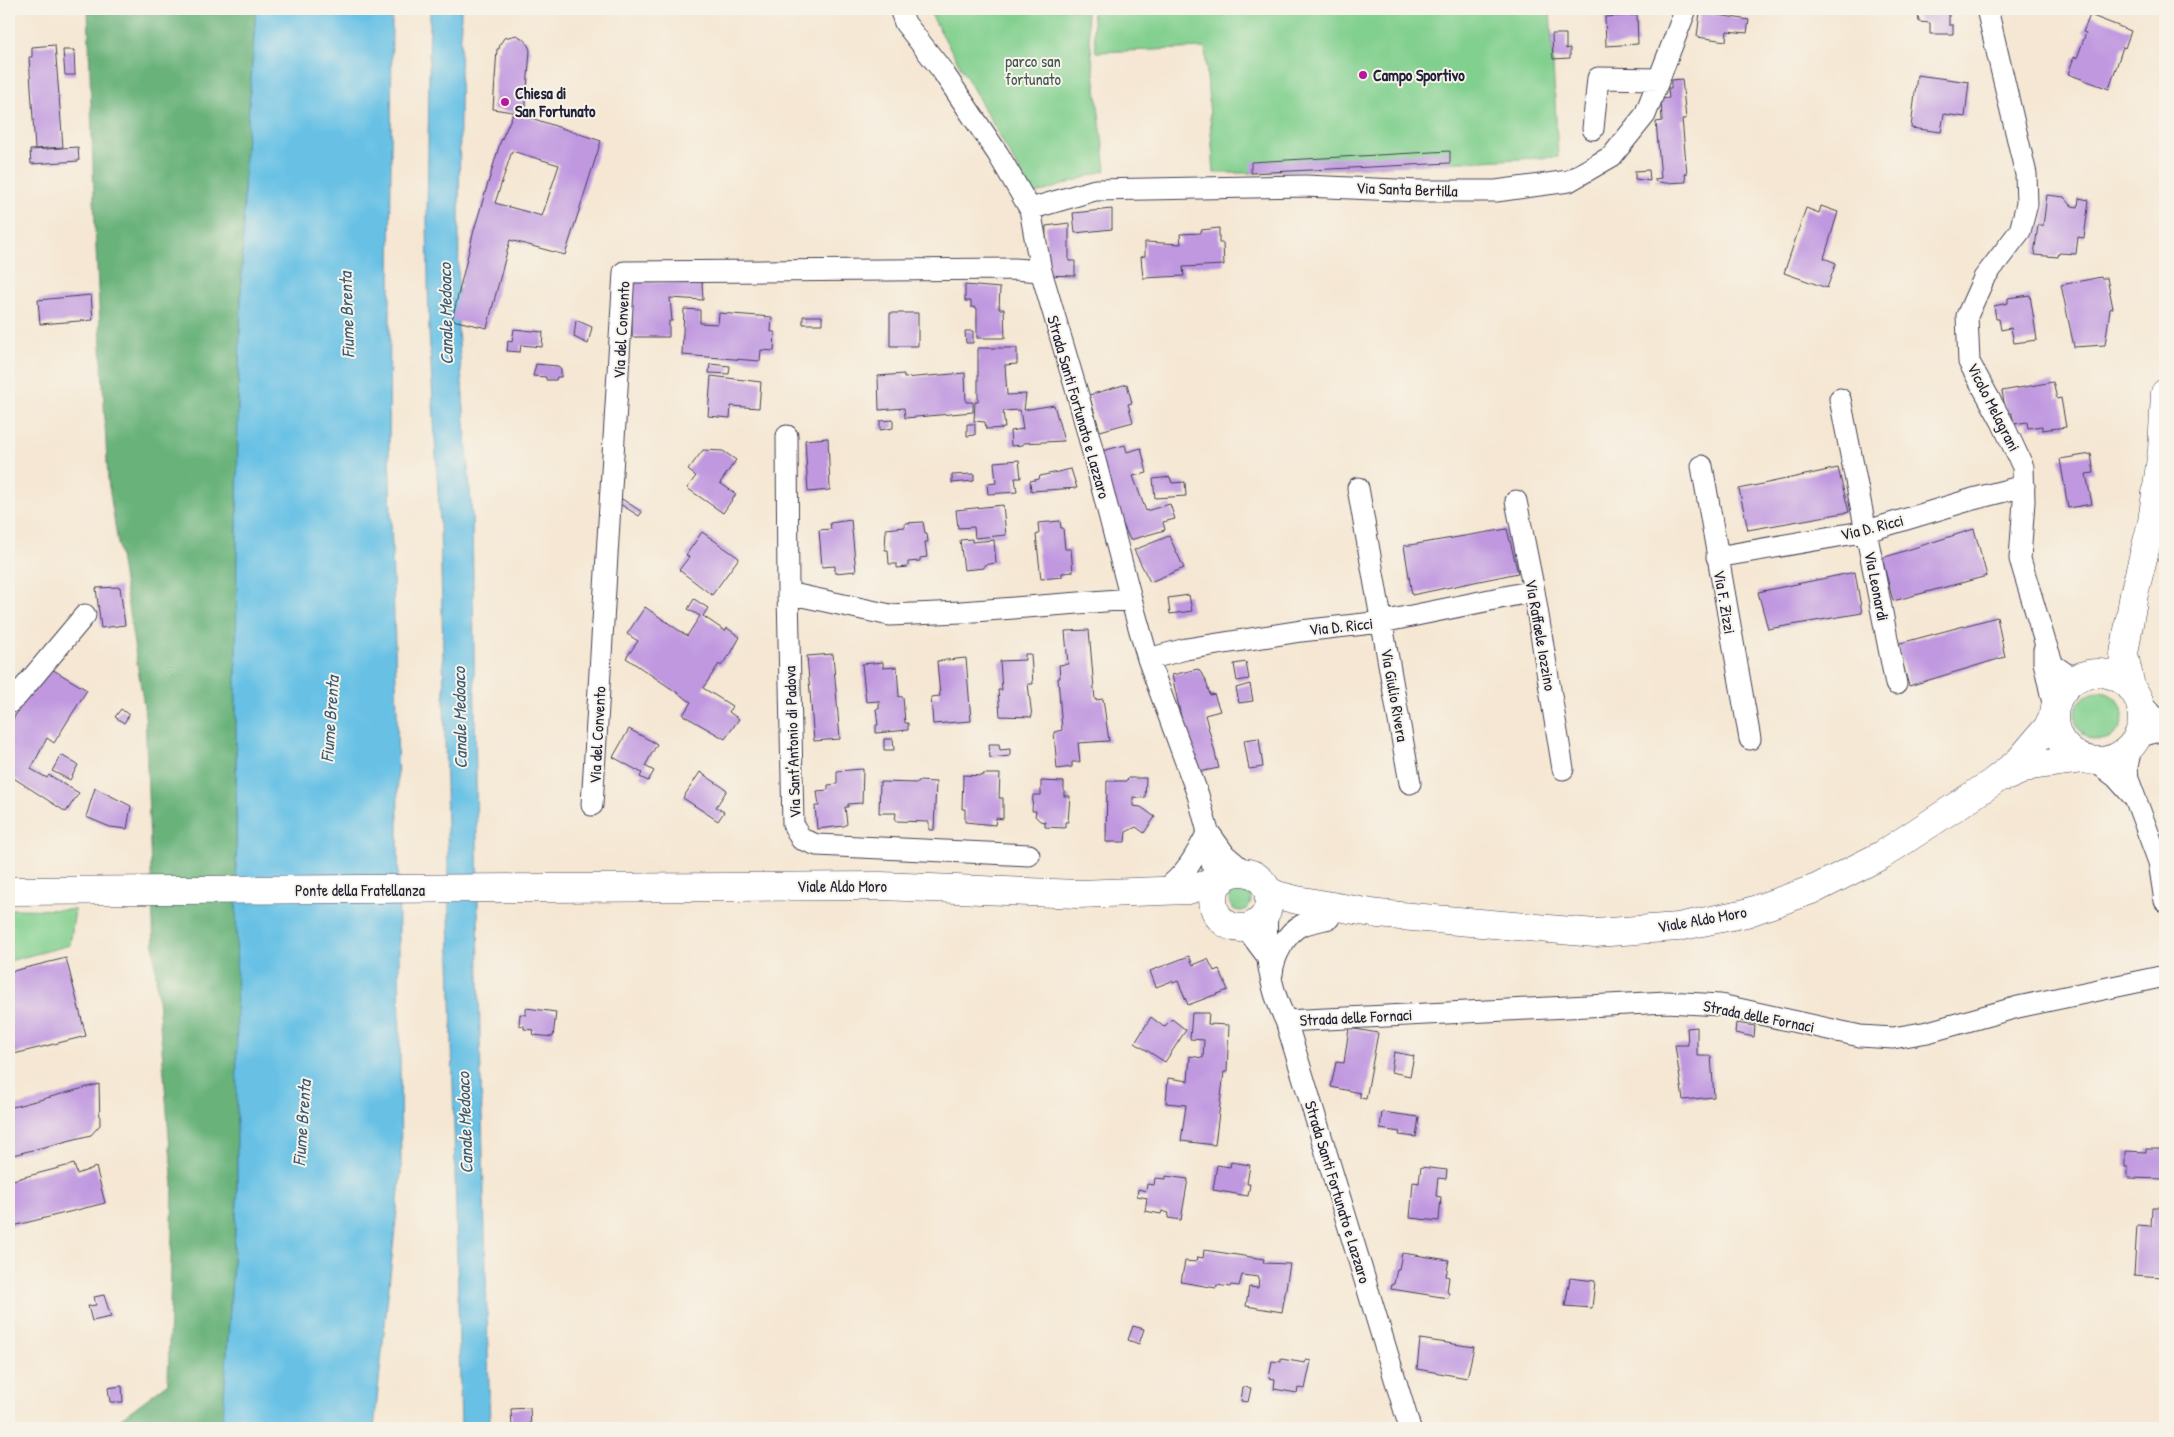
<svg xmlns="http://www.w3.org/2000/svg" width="2174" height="1437" font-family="'Patrick Hand',sans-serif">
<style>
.green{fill:#82d08f;stroke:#527965}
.forest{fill:#69b27a;stroke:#466a5a}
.water{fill:#68c1e5;stroke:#457290}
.building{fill:#c098e0;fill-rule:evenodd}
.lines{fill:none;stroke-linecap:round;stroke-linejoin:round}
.street-casing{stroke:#424052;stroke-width:23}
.secondary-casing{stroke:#424052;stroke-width:29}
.street{stroke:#fff;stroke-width:21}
.secondary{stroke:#fff;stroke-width:28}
.poi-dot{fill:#b5179e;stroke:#f7f3e8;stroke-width:2}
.labels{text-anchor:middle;stroke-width:4;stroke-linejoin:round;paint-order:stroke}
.park-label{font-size:16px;fill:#3f5654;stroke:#f7f3e8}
.poi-label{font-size:16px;font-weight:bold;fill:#22223b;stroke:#f7f3e8;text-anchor:start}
.street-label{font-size:16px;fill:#22223b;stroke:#f7f3e8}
.water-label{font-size:18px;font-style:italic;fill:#3a5a76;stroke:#f7f3e8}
</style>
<rect width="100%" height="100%" fill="#f7f3e8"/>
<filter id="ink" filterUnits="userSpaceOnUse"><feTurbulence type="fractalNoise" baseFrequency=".02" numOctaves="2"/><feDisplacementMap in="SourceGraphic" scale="10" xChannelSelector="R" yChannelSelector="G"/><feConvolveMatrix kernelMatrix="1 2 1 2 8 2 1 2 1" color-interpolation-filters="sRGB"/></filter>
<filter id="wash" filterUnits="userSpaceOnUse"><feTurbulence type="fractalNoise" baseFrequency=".0096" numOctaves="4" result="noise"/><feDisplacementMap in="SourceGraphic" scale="20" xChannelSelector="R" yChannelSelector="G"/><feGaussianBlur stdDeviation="1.12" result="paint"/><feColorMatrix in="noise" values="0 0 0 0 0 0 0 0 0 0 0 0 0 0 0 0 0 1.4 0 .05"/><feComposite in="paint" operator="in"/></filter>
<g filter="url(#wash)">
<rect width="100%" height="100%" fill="#f5e7d3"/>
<path class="green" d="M928,9H1086L1106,170L1033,195Z
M1092,9H1550L1558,157L1251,173H1214L1205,48L1096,52Z
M2075 716a24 24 0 1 1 48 0a24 24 0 1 1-48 0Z
M1229 900a11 11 0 1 1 22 0a11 11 0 1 1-22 0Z
M9,909L75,910L70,945L9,961Z"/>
<path class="forest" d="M88,9H256L245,163L238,403L236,686L237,1203L222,1428H113V1424L168,1383L173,1186L154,950L145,713L108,481L95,230Z"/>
<path class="water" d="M256,9H392L389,453L397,712L401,1172L374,1428H222L237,1203L236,686L238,403L245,163Z
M430,9H461L458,330L472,517L480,1039L490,1428H461L440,525L429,331L427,219Z"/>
<g id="blocks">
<path class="building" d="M1926,9H1949V25H1953V34H1930V23L1919,22L1918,13H1926Z
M1700,12L1749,20L1747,33L1727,31L1726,41L1697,37Z
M1637,15L1638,44L1606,46L1605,17Z
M2090,15L2131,31L2125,48L2123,47L2109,89L2068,74L2074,57L2077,58L2086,33L2083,32Z
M1552,34H1566V49L1570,48V58L1553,59Z
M517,35L526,41L530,50L525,116L601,141L565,255L510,240L487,328L452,320L474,230L500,143L513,114L518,116L519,113L493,109L497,49H499L500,44L504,38ZM512,151L559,165L542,216L495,203Z
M55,45L63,147L35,149L29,57H32V47Z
M63,50H74L75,75H65Z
M1917,75L1969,82L1965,117L1944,114L1941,132L1911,128Z
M1682,79L1686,119H1682L1687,174H1685L1686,182L1665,183L1655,181V179L1661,178L1656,122L1662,121L1661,99L1669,98L1668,88H1671V80Z
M78,147L79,161L31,164L30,150Z
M1450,151V163L1251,173V162Z
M1649,170L1650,181L1635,179V171Z
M2047,195L2064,197L2072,206L2078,207L2079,198L2089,200L2084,238L2078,237L2076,254L2059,253L2058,257L2034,255L2038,225L2043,226Z
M1821,206L1838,212L1824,258L1836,263L1827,288L1784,273L1806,208L1819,213Z
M1112,209V229L1075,233L1073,213Z
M1069,223V261H1075V276L1045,275L1046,226Z
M1219,228V243H1223L1224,265L1183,267L1184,276L1143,278L1141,257L1145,256V242L1181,244L1180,234L1201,233V230Z
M2101,277V278H2107L2113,308L2110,309L2105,345L2074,347L2061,285Z
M702,282L703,300L670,298L672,321H669V337H632V283Z
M965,285L1000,288L999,309H1004L1005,338H977V308L971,307V301H965Z
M91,295L93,320L40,324L38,300Z
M2030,295L2037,340L2014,343L2011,328L2001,330L1999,319H1996L1994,306L2008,303V298Z
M684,309L700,310V323L718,324L719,313L772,317L771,332H775L774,351L761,350L760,361L682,355Z
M890,313H918V346H890Z
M803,316H822V324H803Z
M576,320L592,327L588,344L574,337Z
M514,329L543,332L542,347L521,345L520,352L507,351L508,341L512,342Z
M965,331H973V343H966Z
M978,348H1017V364L1005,365L1007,395L1026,394L1024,410L1054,405L1064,441L1023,443V445L1011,446L1010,431L1023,429L1020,410L1003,411L1005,428L986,429L985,422L974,421L975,402H978Z
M536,364L558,366L561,369V377H557L556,380H546V377L533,376Z
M710,364L730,366L729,374L709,373Z
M965,373L966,402H973V412L905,418L904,408L879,410L878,376L904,374V378Z
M711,376L761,382L759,408L731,406L730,418L708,416Z
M2053,382L2057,399L2061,398L2066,427L2042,430V426L2028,428L2027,422L2014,424L2012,413H2006L2002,391Z
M1127,384L1132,403L1128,404L1133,422L1100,431L1089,395Z
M893,420V428L880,430V421Z
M967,424H975V435L967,436Z
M828,438L830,490L808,492L805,440Z
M1125,445L1127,452L1141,448L1147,473L1133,476L1146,511L1170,504L1175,519L1163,522L1165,530L1130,540L1121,520L1118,521L1098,452Z
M703,450L723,451L736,460L720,483L736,494L723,513L687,488L696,476L688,470Z
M2091,454L2094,473L2086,474L2092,504L2068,508L2060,459Z
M1019,460L1021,478H1015L1017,492L988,494L987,484L996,483L994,462Z
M1838,468L1849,512L1748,530L1739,489Z
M1071,469L1077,488L1031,491L1030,481L1039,479L1040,476Z
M974,474V481L952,483V475Z
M1170,477L1172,483L1185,482L1186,496L1155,498L1153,479Z
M622,499L642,512L639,516L620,504Z
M1003,505L1006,535L975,538L974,527L958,528L956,510Z
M851,520L856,571L835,573V566L822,567L819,530L831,529L830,523Z
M1060,521L1061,528H1063L1065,549H1071L1073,572L1062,573V577L1041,579L1036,535L1039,534L1038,523Z
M923,522L925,533H927L928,542H925L927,557L920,558V561L908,562V567L897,568V564H889L888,550H885L886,529L905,527V523Z
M1507,529L1518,573L1412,595L1404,546Z
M1974,529L1987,576L1893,601L1882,558Z
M702,532L739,558L712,595L679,570L689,557L686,555Z
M1169,536L1184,568L1150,582L1134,550Z
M972,539V542L994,540L996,563L984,565V568L964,570L960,540Z
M1855,572L1862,613L1768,629L1758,592Z
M120,587L125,625L101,628L96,588Z
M1189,595L1192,611L1170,614L1168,598Z
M694,599L708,608L703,616L725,631L727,628L740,637L729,657L728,656L721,666L719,664L703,688L732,706L729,712L739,719L725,739L683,715L691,702L626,658L638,641L627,634L645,607L687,636L700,616L688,609Z
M1997,617L2005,657L1909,686L1897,644Z
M1089,630L1095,700L1103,699L1109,741L1078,743L1080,762H1072V767L1057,769L1054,732L1062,730L1058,678H1060L1059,665L1068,664L1065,631Z
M833,654L840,739L814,741L807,656Z
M1025,654H1031L1033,684H1028L1032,717L1000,716L998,690H1002L1000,661L1025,660Z
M966,658L971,721L933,724L931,697L940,696L937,661Z
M883,662V668L897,667L899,697H903L905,723H908V730L876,733V725H878L876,709H879V701L866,702L862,664Z
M1246,662L1249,679L1237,681L1234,664Z
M45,665L87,690L54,743L47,738L31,769L47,778L49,775L79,793L66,812L9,775V726Z
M1198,669L1205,678L1210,695L1214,694L1220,711L1205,715L1219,768L1193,773L1172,675Z
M1250,684L1253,701L1239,703L1236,688Z
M121,709L129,715L124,723L115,717Z
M629,729L657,744L645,766L654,771L648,781L640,777L642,773L613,757Z
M1259,738L1263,767L1249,769L1244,740Z
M884,739H893L894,750H884Z
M989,744H999L1000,750L1010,749V756L990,758Z
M61,755L78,765L70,780L52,771Z
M863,769L862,803L848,804V807H845L847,824L844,826L817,829L815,806H819L817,791L828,790V785L837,784V771Z
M700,772L727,790L716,807L724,812L718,821L683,798Z
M983,774H1000L999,798H1003V819L996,818L995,825L965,822V809H962L963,775L983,776Z
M1128,778H1146L1145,798L1133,797V806L1141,807L1155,817L1144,833L1136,827L1126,832L1125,842H1106L1107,781H1127Z
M918,781L936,782L934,830H929V822L895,821L896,813H879L880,782L918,783Z
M1041,781L1064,782V796H1070L1068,822H1065V828L1045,827V822L1040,821L1035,816L1036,811H1032L1033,795H1041Z
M95,788L131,806L127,829L110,827L86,817Z
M1189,956L1193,965L1208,959L1214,971L1219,969L1228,990L1188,1005L1178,981L1173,983L1172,981L1156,987L1150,971Z
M66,958L86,1036L14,1054L9,1031V972Z
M526,1008L556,1012L553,1037L533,1035L534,1030L524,1029V1026L519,1025L520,1014L526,1015Z
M1192,1013H1209L1208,1024L1229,1025L1227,1072H1224L1215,1145L1181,1141L1186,1105L1166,1103L1168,1078L1188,1081L1190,1056L1203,1058L1204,1040L1190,1039Z
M1151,1017L1164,1027L1172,1019L1186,1030L1165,1062L1135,1043Z
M1736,1023L1755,1026L1754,1037L1735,1033Z
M1697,1027V1056H1711L1714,1097L1683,1100L1675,1045H1688L1687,1028Z
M1349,1028L1378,1033L1366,1099L1360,1098V1093L1331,1087L1336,1062L1344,1063Z
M1394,1052L1414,1056L1410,1076L1391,1072Z
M99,1084L100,1125L91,1135L9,1156V1108Z
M1382,1112L1419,1117L1416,1137L1399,1135L1400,1132L1380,1129Z
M2146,1149H2165L2164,1179L2128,1178V1167H2125V1151L2146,1152Z
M1231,1162L1250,1165L1247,1184H1250L1248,1196L1213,1190L1217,1165L1230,1167Z
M74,1164L77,1174L96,1167L105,1203L9,1227V1181Z
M1421,1167L1447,1170L1446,1179L1438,1178L1436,1196L1441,1197L1439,1221L1410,1218L1413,1182L1419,1183Z
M1166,1176L1188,1179L1181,1220L1168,1218L1169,1213L1162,1211L1161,1214L1145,1211L1147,1198L1137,1196L1138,1189L1146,1191L1147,1184L1154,1185L1155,1178L1166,1179Z
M2152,1207H2165V1280L2162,1277L2134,1275L2137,1225L2151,1226Z
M1204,1250L1264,1259L1263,1263L1290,1264L1282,1312L1246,1306L1249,1287L1258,1288L1259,1277L1242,1275L1239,1286L1231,1285L1230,1287L1217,1285L1216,1288L1181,1282L1185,1261L1196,1262L1197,1257L1203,1258Z
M1402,1253L1449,1260L1446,1276L1449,1277L1447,1292L1449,1293L1448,1298L1391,1289L1392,1284H1394L1397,1269H1399Z
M1570,1278L1595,1281L1592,1308L1565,1306Z
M104,1295L111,1317L92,1321L88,1306L96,1305L94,1297Z
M1133,1326L1144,1329L1139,1344L1128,1340Z
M1420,1339L1474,1347L1467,1378L1417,1369Z
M1281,1359L1305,1363L1306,1360L1311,1361L1305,1389L1298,1388L1297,1393L1274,1389L1275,1379L1269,1378L1272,1361L1281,1362Z
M122,1386L123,1402H110L108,1388Z
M1243,1387L1251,1388L1248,1402L1241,1401Z
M530,1408L531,1428H512L511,1409Z"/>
</g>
</g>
<g filter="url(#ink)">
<use href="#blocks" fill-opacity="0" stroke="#424052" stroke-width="1"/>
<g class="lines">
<g class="street-casing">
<path id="street" d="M900,9L905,23L941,69L998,154L1030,209L1041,271L1079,399L1131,599L1148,659L1198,795L1208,832L1213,869L1222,880
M1987,9L2026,174L2027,204L2020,231L1984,278L1967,316L1969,362L2002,422L2023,467L2024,501L2020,559L2045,642L2053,665L2066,674L2079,677
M1593,129L1598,78L1658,79
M1030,209L1095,190L1305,186L1419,191H1496L1569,181L1612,156L1645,115L1686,9
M1840,399L1896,684
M787,436L788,593L793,824L801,839L817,845L1029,855
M1702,466L1750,739
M1358,488L1410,783
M1516,501L1534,591L1563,769
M1717,557L1867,531L1973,499L2024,486
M788,593L890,615L961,612L1131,599
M2044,650V662L2054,708
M1148,659L1186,649L1301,631L1382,622L1534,591
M9,703L17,696L85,615
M2142,705L2154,716L2165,722
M2138,737L2165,729
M2131,747L2127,767L2128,779L2159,862L2165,901
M2096,762L2116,777L2132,795
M592,805L624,272L1014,269L1041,271
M1210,834L1225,855L1245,872
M1164,890C1186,875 1196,855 1208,832
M1267,911C1265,951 1268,985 1286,1021L1410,1428
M1246,928L1267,956
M1272,974C1273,958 1286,932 1302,925C1311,922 1321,920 1329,918
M1286,1021L1667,1002L1720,1005L1860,1036L1893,1038L1928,1032L2018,1007L2165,976"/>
</g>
<g class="secondary-casing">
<path id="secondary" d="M2054 717a44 44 0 1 1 88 0a44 44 0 1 1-88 0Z
M2131,687L2124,654L2134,594L2152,522L2162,451L2165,393
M2008,776L2031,766L2083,759
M1213 900a28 28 0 1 1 56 0a28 28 0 1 1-56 0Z
M1267,890L1277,895L1297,900L1378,914L1595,933L1678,927L1746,913L1817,888L1882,855L1993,782L2019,761L2047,728L2054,714
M9,891L881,886L1078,894L1188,890L1222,880"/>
</g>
<use href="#street" class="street"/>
<use href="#secondary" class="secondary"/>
</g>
</g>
<g class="poi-dot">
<circle cx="1363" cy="75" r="5"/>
<circle cx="505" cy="102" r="5"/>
</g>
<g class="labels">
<g class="park-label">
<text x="1033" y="67">parco san<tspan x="1033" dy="18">fortunato</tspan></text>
</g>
<g class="poi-label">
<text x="1373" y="81">Campo Sportivo</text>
<text x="515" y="99">Chiesa di<tspan x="515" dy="18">San Fortunato</tspan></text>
</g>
<g class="street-label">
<text transform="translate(1407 189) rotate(2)" y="6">Via Santa Bertilla</text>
<text transform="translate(621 330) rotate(-87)" y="6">Via del Convento</text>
<text transform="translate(1079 407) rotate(74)" y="6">Strada Santi Fortunato e Lazzaro</text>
<text transform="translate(1994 407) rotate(63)" y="6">Vicolo Melagrani</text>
<text transform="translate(1872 527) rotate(-14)" y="6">Via D. Ricci</text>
<text transform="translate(1877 586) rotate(79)" y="6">Via Leonardi</text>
<text transform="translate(1725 602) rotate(80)" y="6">Via F. Zizzi</text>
<text transform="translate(1341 626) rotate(-6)" y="6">Via D. Ricci</text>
<text transform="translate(1541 635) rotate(80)" y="6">Via Raffaele Iozzino</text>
<text transform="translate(1395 695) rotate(80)" y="6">Via Giulio Rivera</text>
<text transform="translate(597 735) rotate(-87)" y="6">Via del Convento</text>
<text transform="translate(792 742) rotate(-92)" y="6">Via Sant'Antonio di Padova</text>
<text x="842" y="892">Viale Aldo Moro</text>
<text x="360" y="896">Ponte della Fratellanza</text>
<text transform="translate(1702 919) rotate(-10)" y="6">Viale Aldo Moro</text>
<text transform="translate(1759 1016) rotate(11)" y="6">Strada delle Fornaci</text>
<text transform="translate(1356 1017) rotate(-3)" y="6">Strada delle Fornaci</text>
<text transform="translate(1338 1192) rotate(73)" y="6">Strada Santi Fortunato e Lazzaro</text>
</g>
<g class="water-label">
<text transform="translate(446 314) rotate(-91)" y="6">Canale Medoaco</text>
<text transform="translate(347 315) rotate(-92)" y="6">Fiume Brenta</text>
<text transform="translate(460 718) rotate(-91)" y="6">Canale Medoaco</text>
<text transform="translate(330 719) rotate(-86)" y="6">Fiume Brenta</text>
<text transform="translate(302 1123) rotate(-86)" y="6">Fiume Brenta</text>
<text transform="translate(465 1123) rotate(-92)" y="6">Canale Medoaco</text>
</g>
</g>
<rect width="2174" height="1437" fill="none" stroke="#f7f3e8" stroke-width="30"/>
</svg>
